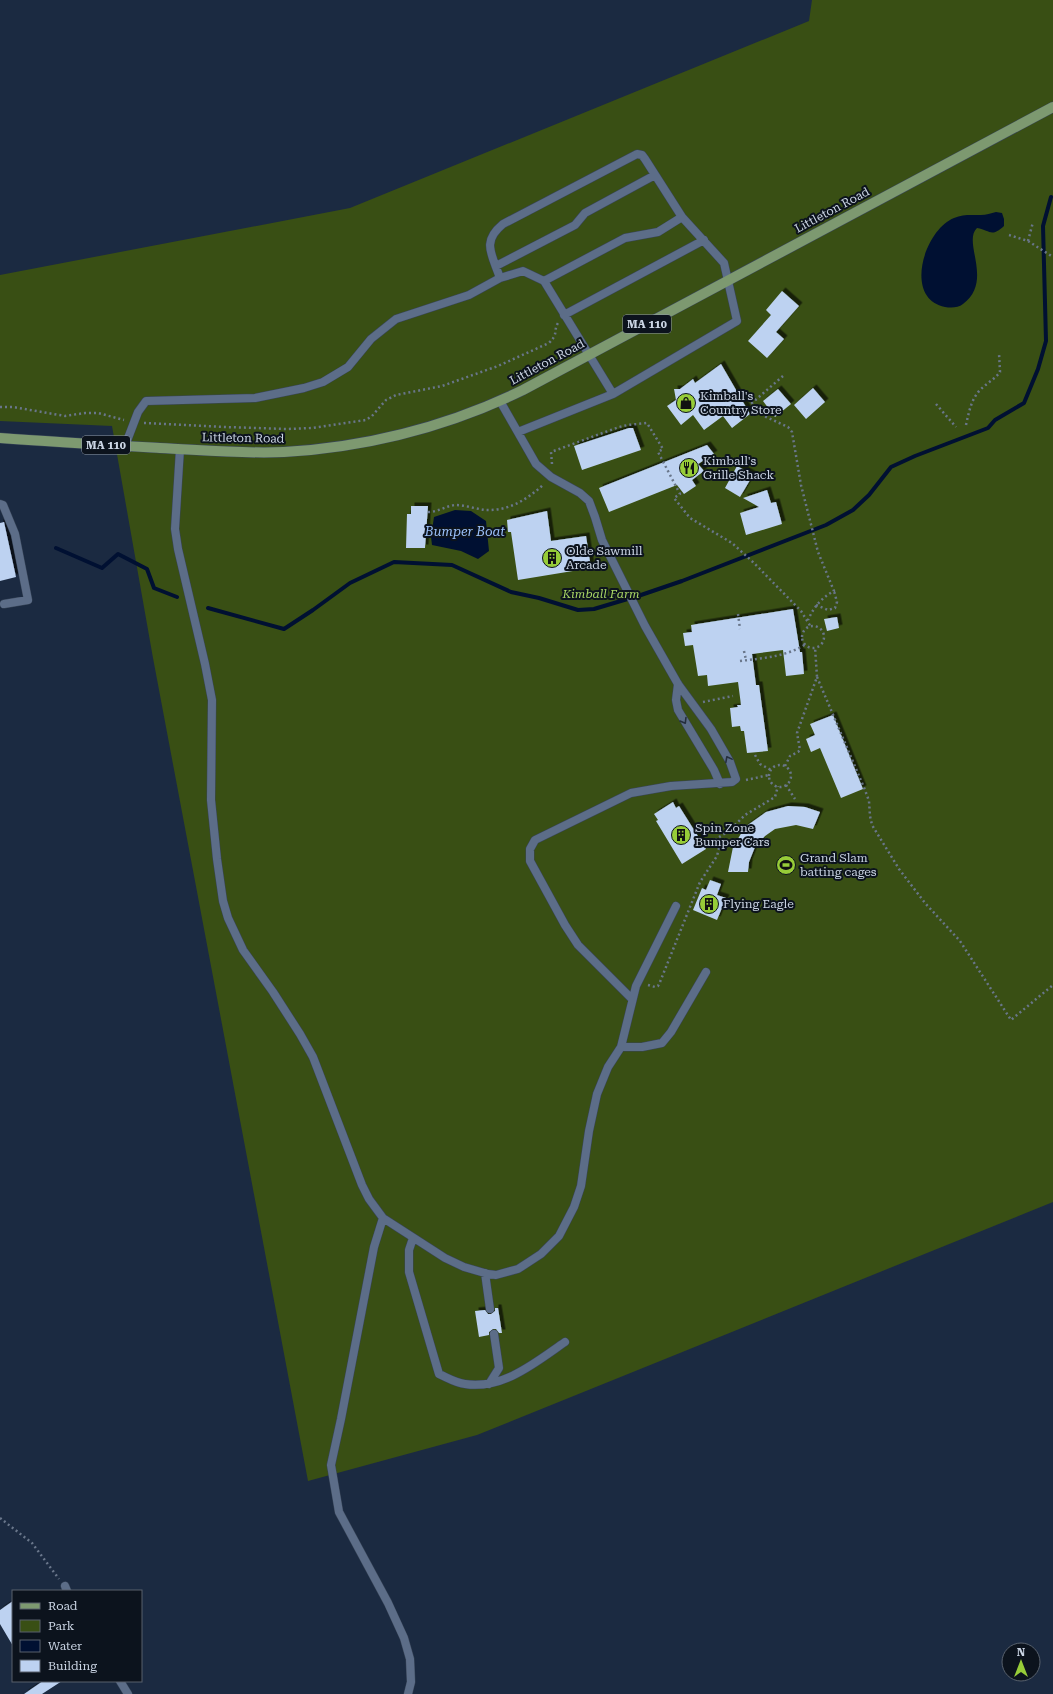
<svg xmlns="http://www.w3.org/2000/svg" width="1053" height="1694" font-family="'Roboto Serif',serif">
<style>
.green{fill:#394f14}
.water{fill:#001032}
.lines{fill:none;stroke-linecap:round;stroke-linejoin:round}
.stream{stroke:#001032;stroke-width:4}
.building{fill:#bdd2f1;filter:url(#shadow)}
.lane-casing{stroke:#384558;stroke-width:9}
.primary-casing{stroke:#384558;stroke-width:11}
.path{stroke:#69768a;stroke-width:2.5;stroke-dasharray:2 3;stroke-linecap:butt}
.lane{stroke:#5c6d88;stroke-width:8}
.primary{stroke:#7d9970;stroke-width:10}
.oneway{stroke:#242e3d}
.labels{text-anchor:middle;stroke-width:4;stroke-linejoin:round;paint-order:stroke}
.shield{fill:#0c131d;stroke:#929ba8;stroke-width:1}
.shield-label{font-size:11px;font-weight:bold;fill:#cbd5e4}
.street-label{font-size:12px;fill:#cbd5e4;stroke:#0c131d}
.poi-label{font-size:12px;fill:#cbd5e4;stroke:#0c131d;text-anchor:start}
.park-label{font-size:12px;font-style:italic;fill:#a9d664;stroke:#0c131d}
.water-label{font-size:13px;font-style:italic;fill:#9bc1fa;stroke:#0c131d}
</style>
<defs>
<filter id="shadow"><feDropShadow dx="3.5" dy="-3.5" stdDeviation="0" flood-color="#0009"/></filter>
</defs>
<rect width="100%" height="100%" fill="#1b2a41"/>
<path class="green" d="M812,0H1053V1202L477,1435L308,1481L153,658L112,426L0,421V275L350,208L809,21Z"/>
<path class="water" d="M996,212L1002,213L1004,219V226C991,238 990,230 977,228C962,242 994,281 963,304C958,308 951,308 945,307C903,299 924,230 954,218C963,214 971,215 981,215C986,215 991,213 996,212Z
M455,510L471,511L486,521L489,551L478,559L461,551L432,545L431,537L434,517Z"/>
<g class="lines">
<path class="stream" d="M56,548L102,568L118,554L147,569L154,588L177,597
M208,608L284,629L313,610L350,583L394,562L452,565L511,592L539,598L578,610L594,609L641,595L682,581L826,525L853,510L869,495L891,467L915,456L988,428L995,420L1024,403L1038,369L1046,341L1043,226L1051,197"/>
</g>
<path class="building" d="M782,291L799,306L776,332L784,339L767,358L748,341L771,315L766,310Z
M721,364L750,414L732,428L723,416L704,430L693,415L681,425L667,406L676,400L674,389H680L693,379L695,383Z
M813,388L825,402L806,419L794,405Z
M778,389L791,404L775,417L763,401Z
M629,428H633L641,450L582,470L574,446Z
M707,445L714,454L698,464L704,471L692,480L696,486L684,494L677,485L609,512L599,488Z
M737,466L753,475L740,497L725,488Z
M767,490L771,503L776,502L782,524L746,535L740,513L759,507L743,498Z
M411,506H428L425,548H406L407,514H411Z
M547,511L551,541L586,536L591,568L518,580L511,532H508L507,520Z
M4,522L16,577L0,581V523Z
M793,609L800,652H802L804,674L786,676L783,650L752,654L756,685H759L768,751L747,753L744,731H741L740,726L732,727L730,708L738,707L737,705H741L738,682L708,686L707,675L698,676L693,645L685,646L683,633L692,632L691,625Z
M837,617L839,628L827,631L824,619Z
M833,715L863,789L841,798L820,748L811,752L806,739L815,735L810,724Z
M673,802L676,808L679,806L706,849L682,864L656,821L658,820L654,814Z
M788,806L805,807L820,812L813,829L796,825L775,829L765,836L755,847L749,862L748,872H728L733,847L745,827L766,812Z
M710,880L721,884L717,895L726,898L717,920L693,910L702,888L706,890Z
M495,1308H498L502,1333H499L496,1329H493L489,1332V1335L479,1337L475,1311L485,1310L488,1314H491L495,1311Z
M13,1601V1646L0,1624V1610Z
M43,1681H62L42,1694H24Z"/>
<g class="lines">
<g class="lane-casing">
<path id="lane" d="M682,217L724,263L737,321L613,394L544,281L625,238L658,232Z
M496,266L575,225L585,213L655,175
M500,278C492,254 481,242 503,224L637,154L642,155L645,159L682,217
M564,315L704,240
M500,401L536,464L551,477L580,493L589,501L595,517L602,540L645,626L678,684L711,729L730,762L736,779L732,782L671,786L631,793L535,840L530,849V861L565,925L578,945L632,999
M518,432L613,394
M125,446L138,412L146,401L255,398L304,388L323,382L348,367L371,339L396,319L469,295L500,278L523,271L544,281
M180,449L175,529L178,549L205,664L212,700L211,800L217,859L223,901L228,918L243,950L273,992L300,1034L313,1057L362,1185L369,1199L383,1218L445,1258L464,1267L488,1274L496,1275L518,1269L541,1254L559,1236L574,1207L581,1186L589,1131L597,1094L608,1067L621,1047L636,986L676,906
M0,504L3,505L15,534L28,600L4,604
M678,684L676,700L678,710L714,770L720,784
M621,1047H642L662,1043L671,1032L706,972
M383,1218L374,1247L341,1419L331,1465L339,1512L388,1603L404,1638L410,1659L411,1682L408,1694
M413,1238L409,1250V1272L439,1374C448,1378 456,1383 465,1384C503,1390 536,1362 565,1342
M485,1273L490,1309
M489,1384L499,1368L494,1334
M65,1586L67,1591
M120,1681L128,1694"/>
</g>
<g class="primary-casing">
<path id="primary" d="M0,438C53,442 107,445 160,448C202,450 243,454 284,452C367,447 449,426 523,390L1053,107"/>
</g>
<path class="path" d="M1009,235L1028,241L1053,257
M1028,241L1033,222
M783,376L752,403L764,416L788,427L792,432L801,485L818,552L834,591C821,598 814,607 808,620
M936,404L956,427
M0,407H13L65,416L85,413H98L124,420
M144,423L225,427L287,429L312,428L366,420L372,416L386,400L396,395L442,386L498,366L549,343C559,333 553,331 558,323
M966,425C969,412 971,399 981,389C987,383 995,379 1000,372L999,353
M552,464L551,452L619,427L628,425L647,423L663,449L658,452L680,494L674,498L690,518L732,543L754,563L801,611L811,627
M428,512C438,512 446,506 455,505C465,505 476,509 486,510C509,511 528,499 544,484
M816,605L828,610L835,608L837,602L834,591
M738,614L740,629
M802 637a11 11 0 1 1 22 0a11 11 0 1 1-22 0Z
M744,651L746,660
M740,661C763,658 786,657 806,644
M817,677L865,790L869,801L870,816L872,825L899,869L925,903L960,941L1011,1020L1053,985
M703,702L733,696
M755,755L760,764L771,770
M769 776a11 11 0 1 1 22 0a11 11 0 1 1-22 0Z
M785,766L790,756L798,752L800,750L797,733L817,677L815,647
M746,780L769,775
M786,785L795,799
M648,985L655,987L658,986L660,982L700,882L717,856L719,848L716,839L729,831L745,815L775,797L778,786
M0,1518L32,1543L59,1579"/>
<use href="#lane" class="lane"/>
<use href="#primary" class="primary"/>
</g>
<defs><path id="oneway-chevron" d="M-2-3.5L2.5 0L-2 3.5" fill="none" stroke-width="1.6" stroke-linecap="round" stroke-linejoin="round"/></defs>
<g class="oneway">
<use href="#oneway-chevron" transform="translate(684 721) rotate(59)"/>
<use href="#oneway-chevron" transform="translate(728 759) rotate(-118)"/>
</g>
<defs>
<g id="shop-disc" transform="scale(1)"><circle r="9.5" fill="#97cc38" stroke="#0c131d"/><path d="M-5-2.5h2.3a2.7 3.5 0 0 1 5.4 0H5L5.5 6h-11ZM-1.5-2.5h3a1.5 2.3 0 0 0-3 0Z" fill="#111"/></g>
<g id="restaurant-disc" transform="scale(1)"><circle r="9.5" fill="#97cc38" stroke="#0c131d"/><path d="M-5-6h1v4h1v-4h1v4h1v-4h1v5L-1.5 .5V6h-2V.5L-5-1ZM5-6V6H3V1.5H1.5Q1.5-4 5-6Z" fill="#111"/></g>
<g id="building-disc" transform="scale(1)"><circle r="9.5" fill="#97cc38" stroke="#0c131d"/><path d="M-4-6H4V6H1V3H-1V6H-4ZM-2.5-4.3h1.7v1.8h-1.7ZM.8-4.3h1.7v1.8H.8ZM-2.5-1h1.7V.8h-1.7ZM.8-1h1.7V.8H.8Z" fill="#111"/></g>
<g id="stadium-disc" transform="scale(1)"><circle r="9.5" fill="#97cc38" stroke="#0c131d"/><path d="M0-5a6.5 5 0 1 0 0 10a6.5 5 0 1 0 0-10ZM-3.5-1.8h7v3.6h-7Z" fill="#111"/></g>
</defs>
<g fill-rule="evenodd">
<use href="#shop-disc" x="686" y="403"/>
<use href="#restaurant-disc" x="689" y="468"/>
<use href="#building-disc" x="552" y="558"/>
<use href="#building-disc" x="681" y="835"/>
<use href="#stadium-disc" x="786" y="865"/>
<use href="#building-disc" x="709" y="904"/>
</g>
<g class="labels">
<g class="shield">
<rect x="623" y="315" width="48" height="18" rx="3"/>
<rect x="82" y="436" width="48" height="18" rx="3"/>
</g>
<g class="shield-label">
<text x="647" y="328">MA 110</text>
<text x="106" y="449">MA 110</text>
</g>
<g class="street-label">
<text transform="translate(832 210) rotate(-28)" y="4">Littleton Road</text>
<text transform="translate(547 362) rotate(-28)" y="4">Littleton Road</text>
<text transform="translate(243 438) rotate(1)" y="4">Littleton Road</text>
</g>
<g class="poi-label">
<text x="700" y="400">Kimball's<tspan x="700" dy="14">Country Store</tspan></text>
<text x="703" y="465">Kimball's<tspan x="703" dy="14">Grille Shack</tspan></text>
<text x="566" y="555">Olde Sawmill<tspan x="566" dy="14">Arcade</tspan></text>
<text x="695" y="832">Spin Zone<tspan x="695" dy="14">Bumper Cars</tspan></text>
<text x="800" y="862">Grand Slam<tspan x="800" dy="14">batting cages</tspan></text>
<text x="723" y="908">Flying Eagle</text>
</g>
<g class="park-label">
<text x="601" y="598">Kimball Farm</text>
</g>
<g class="water-label">
<text x="465" y="536">Bumper Boat</text>
</g>
</g>
<rect x="12" y="1590" width="130" height="92" fill="#0c131d" stroke="#58616d"/>
<rect x="20" y="1603" width="20" height="6" fill="#7d9970" stroke="#58616d"/>
<text x="48" y="1610" font-size="12" fill="#cbd5e4">Road</text>
<rect x="20" y="1620" width="20" height="12" fill="#394f14" stroke="#58616d"/>
<text x="48" y="1630" font-size="12" fill="#cbd5e4">Park</text>
<rect x="20" y="1640" width="20" height="12" fill="#001032" stroke="#58616d"/>
<text x="48" y="1650" font-size="12" fill="#cbd5e4">Water</text>
<rect x="20" y="1660" width="20" height="12" fill="#bdd2f1" stroke="#58616d"/>
<text x="48" y="1670" font-size="12" fill="#cbd5e4">Building</text>
<g transform="translate(1021 1662)"><circle r="19" fill="#0c131d" stroke="#58616d"/>
<path d="M0-3L7 15L0 10L-7 15Z" fill="#97cc38"/>
<text y="-6" font-size="11" font-weight="bold" text-anchor="middle" fill="#cbd5e4">N</text>
</g>
</svg>
